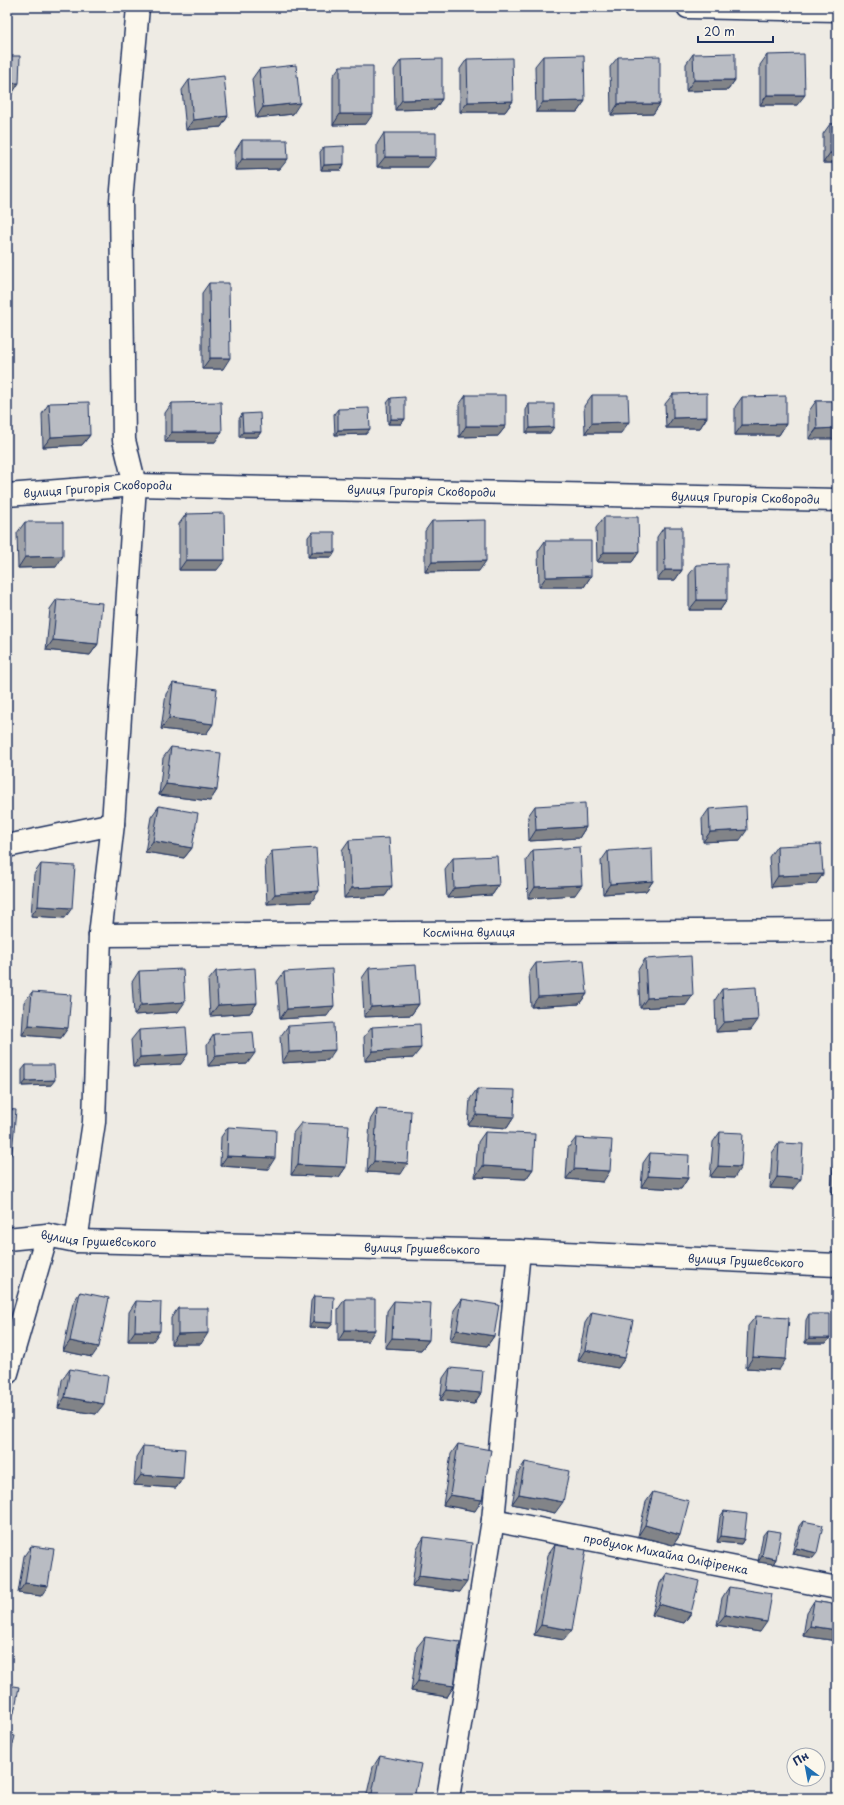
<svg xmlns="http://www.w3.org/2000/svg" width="844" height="1805" font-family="'Playpen Sans',sans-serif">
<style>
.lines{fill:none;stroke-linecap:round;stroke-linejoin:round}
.street-casing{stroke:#1b2f5e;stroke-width:25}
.street{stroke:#fbf7ec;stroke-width:22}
.wall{fill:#9fa2a8;stroke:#1b2f5e}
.shaded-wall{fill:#828488;stroke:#1b2f5e}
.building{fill:#b9bcc3;stroke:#1b2f5e}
.labels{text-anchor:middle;stroke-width:3.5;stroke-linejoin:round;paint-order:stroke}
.street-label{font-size:11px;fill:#1b2f5e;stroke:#fbf7ec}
</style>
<rect width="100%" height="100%" fill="#eeebe4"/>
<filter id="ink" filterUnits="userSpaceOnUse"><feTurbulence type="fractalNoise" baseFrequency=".025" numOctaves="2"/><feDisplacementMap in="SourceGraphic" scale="8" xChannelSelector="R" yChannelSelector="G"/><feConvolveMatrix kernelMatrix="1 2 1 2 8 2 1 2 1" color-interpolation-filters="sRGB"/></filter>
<g filter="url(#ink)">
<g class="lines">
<g class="street-casing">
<g id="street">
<path d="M688,7L837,10"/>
<path id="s1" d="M7,495L135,485L837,500"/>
<path d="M7,846L113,824"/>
<path id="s2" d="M100,935L837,930"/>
<path id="s3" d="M7,1239L47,1235L76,1241L519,1251L837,1265"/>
<path d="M76,1241L94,1122L100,935L113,824L135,485L124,440L121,201L138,7"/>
<path d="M7,1373L47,1235"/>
<path id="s4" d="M493,1520L837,1588"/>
<path d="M448,1798L493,1520L519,1251"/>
</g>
</g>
<use href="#street" class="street"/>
</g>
<path class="wall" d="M693,54L735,80L728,90L686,91V64Z
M767,55L797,105H760V65Z
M543,56L585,101L577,112H536L535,66Z
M618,57L660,104L653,114L611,115L610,67Z
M467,59L513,101L505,112H460V69Z
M401,60L442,99L435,109L395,110L394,70Z
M837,63V111H835L834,66Z
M340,66L366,124L333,125V76Z
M259,69L293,114L256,118L252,79Z
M189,80L228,116L221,127L186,130L182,90Z
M830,124H837V163H823V134Z
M384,133L428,167H377V144Z
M242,140L280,169L235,170V151Z
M324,147L344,164L341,170H321L320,152Z
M209,283L223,369H202V293Z
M673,394L707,417L700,428H666L665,404Z
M466,395L506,426L498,436L459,437V405Z
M592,395L621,433H585L584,406Z
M742,397L786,424L779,435H735V407Z
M391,398L405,419L401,424H388L387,403Z
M816,401H837L809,439V411Z
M49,403L90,435L82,445L43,447L42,414Z
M172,403L215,442H165V413Z
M529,404L550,433H526V410Z
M338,409L366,434L335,435L334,414Z
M242,414L261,432L257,437H239V419Z
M186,514L217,570H179V524Z
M604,517L639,552L632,562H597L596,528Z
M432,521L479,571L425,572V531Z
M25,522L56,567L18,568L17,533Z
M664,527L682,570L675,580H657V537Z
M312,532L332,557H308V537Z
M837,538V569H835L834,541Z
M545,541L591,576L584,587H539L538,551Z
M696,565L727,600L720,610H689V575Z
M57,599L98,644L90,655L46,650L50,609Z
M173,683L213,724L206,734L161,729L166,694Z
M171,747L217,790L210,801L159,795L163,758Z
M159,806L192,848L184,858L145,852L151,817Z
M535,806L586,827L579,838L529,841L528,816Z
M709,809L740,840L703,842L702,819Z
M349,840L392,886L385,896L344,898L342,850Z
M777,846L823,874L816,884L771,887L769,857Z
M533,850L575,895L528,898L526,860Z
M272,851L311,902L267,904L265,861Z
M608,851L653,881L646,891L603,894L601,861Z
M453,858L499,885L492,895L447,898L445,869Z
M41,864L65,918L31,916L34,874Z
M645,959L686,1005L640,1008L638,970Z
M536,963L587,994L579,1004L531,1007L529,973Z
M369,968L419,1004L411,1015L364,1017L362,978Z
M139,971L178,1012L134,1015L132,982Z
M216,971L257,1003L250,1013L210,1016L208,981Z
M284,972L327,1016L280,1019L277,982Z
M722,989L751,1030L716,1032L715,1000Z
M32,992L61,1038L22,1035L24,1002Z
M288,1026L328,1060L282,1063L280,1037Z
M372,1027L413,1058L365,1061L364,1037Z
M139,1030L181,1064L133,1067L131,1040Z
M214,1034L247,1064L208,1066L207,1045Z
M26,1065L51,1085L22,1086V1070Z
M477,1089L514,1117L507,1128L468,1125L470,1099Z
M377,1109L401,1174L367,1172L370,1120Z
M301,1123L346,1167L339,1177L291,1175L293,1133Z
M228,1127L268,1169L220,1166L221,1137Z
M485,1132L533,1169L526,1179L475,1177L478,1142Z
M720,1132L734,1178L710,1177L713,1142Z
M576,1138L603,1182L566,1179L568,1148Z
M779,1143L793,1189L770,1188L772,1153Z
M837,1148V1195L831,1194L834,1152Z
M650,1153L688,1178L681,1189L641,1187L643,1163Z
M80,1292L92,1357L63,1351L73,1303Z
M314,1296L333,1323L329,1328L309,1327L311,1301Z
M345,1299L368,1341H338V1309Z
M462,1299L494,1336L487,1346L450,1341L454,1310Z
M136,1301L153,1341H128L129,1312Z
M394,1301L429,1340L421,1350L385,1348L387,1311Z
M178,1308L201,1344H171V1318Z
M592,1312L625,1358L618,1368L578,1361L585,1323Z
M809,1314L826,1343H805L806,1320Z
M756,1316L779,1370L746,1368L748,1326Z
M450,1368L481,1393L474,1404L440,1400L443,1378Z
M70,1369L96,1414L58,1408L62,1380Z
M458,1444L475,1511L443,1505L451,1454Z
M143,1446L183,1478L176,1488L134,1485L136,1457Z
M525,1462L555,1513L512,1504L518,1473Z
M653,1492L680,1535L673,1545L638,1536L646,1502Z
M724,1511L744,1539L741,1544L717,1542L720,1517Z
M803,1521L813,1558L792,1554L799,1526Z
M767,1530L776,1559L773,1564L758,1562L763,1535Z
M424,1537L460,1592L412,1586L417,1548Z
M555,1545L564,1640L534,1635L548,1555Z
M31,1546L41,1596L18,1593L24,1556Z
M667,1573L691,1613L684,1623L652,1615L660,1583Z
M729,1587L760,1632L717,1625L722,1598Z
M814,1601L837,1605V1641L803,1636L807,1612Z
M425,1637L454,1686L447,1697L411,1691L417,1647Z
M380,1756L414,1798H366L373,1767Z"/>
<path class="shaded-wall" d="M694,80H735L728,90L686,91Z
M7,83H19L12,94L7,93Z
M767,95H805L797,105H760Z
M442,99L435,109L395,110L402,100Z
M513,101L505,112H460L468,102Z
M585,101L577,112H536L543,102Z
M300,103L293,114L256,118L263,107Z
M618,104H660L653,114L611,115Z
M340,114H373L366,124L333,125Z
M228,116L221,127L186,130L193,120Z
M830,153H837V163H823Z
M385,157H436L428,167H377Z
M242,159H288L280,169L235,170Z
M344,164L341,170H321L324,165Z
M210,358H230L223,369H202Z
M707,417L700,428H666L673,418Z
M391,419H405L401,424H388Z
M629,422L621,433H585L592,423Z
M786,424L779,435H735L742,425Z
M466,426H506L498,436L459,437Z
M554,427L550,433H526L530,428Z
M837,428V439H809L817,429Z
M370,429L366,434L335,435L338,430Z
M172,432H222L215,442H165Z
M243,432H261L257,437H239Z
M90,435L82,445L43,447L51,437Z
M312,552H335L332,557H308Z
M604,552H639L632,562H597Z
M63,556L56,567L18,568L25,557Z
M186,560H225L217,570H179Z
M486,561L479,571L425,572L432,562Z
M665,570H682L675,580H657Z
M591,576L584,587H539L546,577Z
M697,600H727L720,610H689Z
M53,640L98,644L90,655L46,650Z
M169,718L213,724L206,734L161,729Z
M166,784L217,790L210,801L159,795Z
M586,827L579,838L529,841L536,830Z
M747,830L740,840L703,842L710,832Z
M153,841L192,848L184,858L145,852Z
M823,874L816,884L771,887L778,876Z
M653,881L646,891L603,894L610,884Z
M499,885L492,895L447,898L454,888Z
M582,885L575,895L528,898L535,887Z
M392,886L385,896L344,898L352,888Z
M319,891L311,902L267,904L275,894Z
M38,906L72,908L65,918L31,916Z
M587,994L579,1004L531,1007L538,997Z
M693,995L686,1005L640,1008L647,998Z
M185,1002L178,1012L134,1015L141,1005Z
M257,1003L250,1013L210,1016L218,1005Z
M419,1004L411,1015L364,1017L371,1007Z
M334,1006L327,1016L280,1019L287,1009Z
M758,1020L751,1030L716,1032L724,1022Z
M29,1025L68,1028L61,1038L22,1035Z
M421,1048L413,1058L365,1061L373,1051Z
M335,1050L328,1060L282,1063L289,1052Z
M255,1053L247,1064L208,1066L216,1056Z
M188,1054L181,1064L133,1067L140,1057Z
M55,1080L51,1085L22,1086L26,1081Z
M476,1115L514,1117L507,1128L468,1125Z
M7,1153H12L7,1160Z
M227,1156L275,1158L268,1169L220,1166Z
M374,1161L408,1163L401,1174L367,1172Z
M298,1165L346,1167L339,1177L291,1175Z
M483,1166L533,1169L526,1179L475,1177Z
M718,1166L741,1167L734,1178L710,1177Z
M574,1169L610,1171L603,1182L566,1179Z
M648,1176L688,1178L681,1189L641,1187Z
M777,1177L801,1179L793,1189L770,1188Z
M837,1186V1195L831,1194Z
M313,1322L333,1323L329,1328L309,1327Z
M345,1330H375L368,1341H338Z
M457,1330L494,1336L487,1346L450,1341Z
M135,1331H160L153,1341H128Z
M208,1333L201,1344H171L178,1334Z
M392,1338L429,1340L421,1350L385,1348Z
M809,1338H830L826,1343H805Z
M70,1341L99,1347L92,1357L63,1351Z
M585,1350L625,1358L618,1368L578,1361Z
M753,1357L786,1359L779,1370L746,1368Z
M447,1390L481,1393L474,1404L440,1400Z
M65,1397L104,1404L96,1414L58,1408Z
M141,1475L183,1478L176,1488L134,1485Z
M519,1494L563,1502L555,1513L512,1504Z
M450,1495L482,1500L475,1511L443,1505Z
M645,1525L680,1535L673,1545L638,1536Z
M721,1536L744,1539L741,1544L717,1542Z
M796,1548L817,1553L813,1558L792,1554Z
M762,1556L776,1559L773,1564L758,1562Z
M419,1576L467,1582L460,1592L412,1586Z
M25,1583L48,1586L41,1596L18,1593Z
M659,1604L691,1613L684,1623L652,1615Z
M725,1615L767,1622L760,1632L717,1625Z
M541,1625L572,1630L564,1640L534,1635Z
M810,1626L837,1630V1641L803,1636Z
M418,1681L454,1686L447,1697L411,1691Z
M7,1711L14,1713L10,1718L7,1717Z"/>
<path class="building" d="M735,53V80H694L693,54Z
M804,54L805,95H767V55Z
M584,55L585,101L543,102V56Z
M7,56H20L19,83H7Z
M660,56V104H618V57Z
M512,58L513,101L468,102L467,59Z
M442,59V99L402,100L401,60Z
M296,65L300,103L263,107L259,69Z
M340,66H373V114H340Z
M224,76L228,116L193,120L189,80Z
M830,124H837V153H830Z
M384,133H436V157H385Z
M242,140H287L288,159H242Z
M344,146V164L324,165V147Z
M209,283H229L230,358H210Z
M707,393V417L673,418V394Z
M466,395H506V426H466Z
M592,395H628L629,422L592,423Z
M786,396V424L742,425V397Z
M405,397V419H391V398Z
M816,401H837V428L817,429Z
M89,402L90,435L51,437L49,403Z
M221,402L222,432H172V403Z
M529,404H554V427L530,428Z
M369,408L370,429L338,430V409Z
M260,413L261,432H243L242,414Z
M224,513L225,560H186V514Z
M604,517H638L639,552H604Z
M486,520V561L432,562V521Z
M25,522H63V556L25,557Z
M664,527H682V570H665Z
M312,532H335V552H312Z
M545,541H591V576L546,577Z
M727,564V600H697L696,565Z
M57,599L102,603L98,644L53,640Z
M173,683L217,689L213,724L169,718Z
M171,747L221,753L217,790L166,784Z
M585,803L586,827L536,830L535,806Z
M159,806L198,813L192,848L153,841Z
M746,806L747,830L710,832L709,809Z
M389,838L392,886L352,888L349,840Z
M821,844L823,874L778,876L777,846Z
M580,847L582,885L535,887L533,850Z
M316,848L319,891L275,894L272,851Z
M652,848L653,881L610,884L608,851Z
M497,856L499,885L454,888L453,858Z
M41,864L75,866L72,908L38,906Z
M691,956L693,995L647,998L645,959Z
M584,960L587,994L538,997L536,963Z
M416,965L419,1004L371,1007L369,968Z
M255,968L257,1003L218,1005L216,971Z
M183,969L185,1002L141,1005L139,971Z
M332,969L334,1006L287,1009L284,972Z
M756,987L758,1020L724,1022L722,989Z
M32,992L71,995L68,1028L29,1025Z
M334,1023L335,1050L289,1052L288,1026Z
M420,1024L421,1048L373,1051L372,1027Z
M186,1027L188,1054L140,1057L139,1030Z
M253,1032L255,1053L216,1056L214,1034Z
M26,1065H54L55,1080L26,1081Z
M477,1089L515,1090L514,1117L476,1115Z
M7,1109L16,1110L12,1153H7Z
M377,1109L411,1111L408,1163L374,1161Z
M301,1123L349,1125L346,1167L298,1165Z
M228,1127L276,1130L275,1158L227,1156Z
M485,1132L535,1134L533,1169L483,1166Z
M720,1132L743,1133L741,1167L718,1166Z
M576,1138L612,1140L610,1171L574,1169Z
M779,1143L803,1144L801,1179L777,1177Z
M650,1153L689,1155L688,1178L648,1176Z
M80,1292L109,1298L99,1347L70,1341Z
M314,1296L334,1297L333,1323L313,1322Z
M345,1299H375V1330H345Z
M462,1299L499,1305L494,1336L457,1330Z
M136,1301L161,1302L160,1331H135Z
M394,1301L431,1303L429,1340L392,1338Z
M178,1308H208V1333L178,1334Z
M592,1312L633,1320L625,1358L585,1350Z
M809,1314H830V1338H809Z
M756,1316L789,1318L786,1359L753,1357Z
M450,1368L483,1371L481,1393L447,1390Z
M70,1369L108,1376L104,1404L65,1397Z
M458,1444L491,1450L482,1500L450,1495Z
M143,1446L185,1449L183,1478L141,1475Z
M525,1462L569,1471L563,1502L519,1494Z
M653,1492L689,1501L680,1535L645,1525Z
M724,1511L747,1514L744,1539L721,1536Z
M803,1521L823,1525L817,1553L796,1548Z
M767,1530L781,1532L776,1559L762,1556Z
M424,1537L472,1543L467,1582L419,1576Z
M555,1545L586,1550L572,1630L541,1625Z
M31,1546L54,1549L48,1586L25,1583Z
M667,1573L699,1581L691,1613L659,1604Z
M729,1587L772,1594L767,1622L725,1615Z
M814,1601L837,1605V1630L810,1626Z
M425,1637L460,1642L454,1686L418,1681Z
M7,1685L19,1687L14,1713L7,1711Z
M7,1734L15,1736L7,1767Z
M380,1756L421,1764L414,1798H371Z"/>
</g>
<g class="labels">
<g class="street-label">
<text dy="4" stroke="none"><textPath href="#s1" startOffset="91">вулиця Григорія Сковороди</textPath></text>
<text dy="4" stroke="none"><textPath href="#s1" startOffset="415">вулиця Григорія Сковороди</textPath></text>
<text dy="4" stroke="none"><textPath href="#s1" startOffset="739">вулиця Григорія Сковороди</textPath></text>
<text dy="4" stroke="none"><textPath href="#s2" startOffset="369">Космічна вулиця</textPath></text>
<text dy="4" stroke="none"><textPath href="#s3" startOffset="92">вулиця Грушевського</textPath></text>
<text dy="4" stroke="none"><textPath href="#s3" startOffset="416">вулиця Грушевського</textPath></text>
<text dy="4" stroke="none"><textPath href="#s3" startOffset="740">вулиця Грушевського</textPath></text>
<text dy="4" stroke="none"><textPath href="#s4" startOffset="176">провулок Михайла Оліфіренка</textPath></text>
</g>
</g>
<rect width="844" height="1805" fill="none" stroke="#fbf7ec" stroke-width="24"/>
<rect x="12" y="12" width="820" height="1781" fill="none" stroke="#1b2f5e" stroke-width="1.5" filter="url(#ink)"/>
<g transform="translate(806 1767) rotate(328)"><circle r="19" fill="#fbf7ec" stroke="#a1a7b3"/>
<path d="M0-3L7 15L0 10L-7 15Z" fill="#1f6fb2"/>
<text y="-6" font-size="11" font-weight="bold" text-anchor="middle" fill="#1b2f5e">Пн</text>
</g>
<path d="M698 36v6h75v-6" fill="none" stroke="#1b2f5e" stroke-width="2"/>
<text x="704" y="36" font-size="12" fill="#1b2f5e" stroke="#fbf7ec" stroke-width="3" paint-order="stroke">20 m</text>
</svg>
